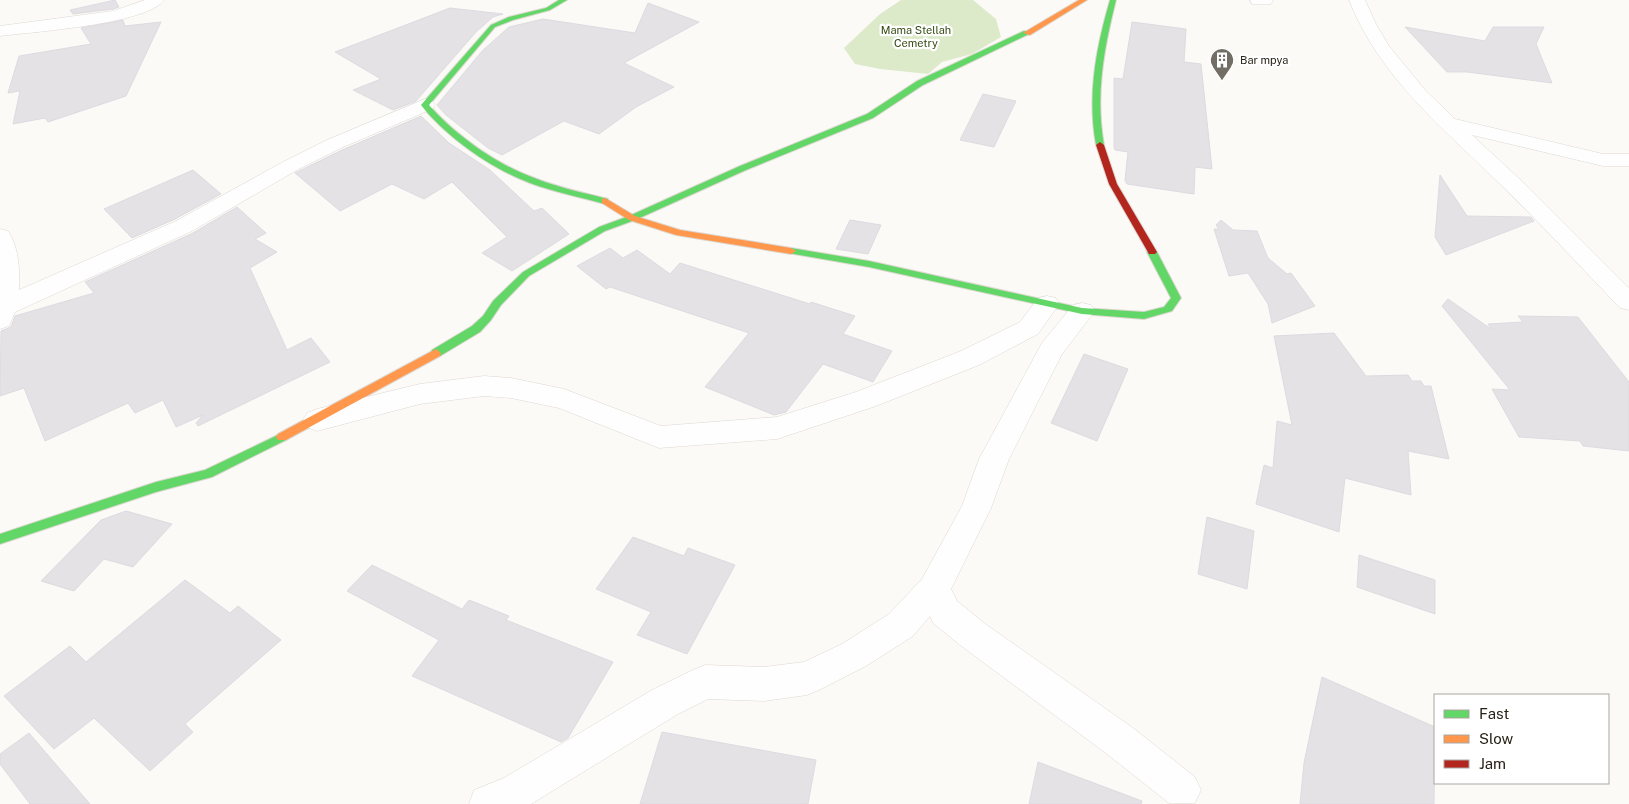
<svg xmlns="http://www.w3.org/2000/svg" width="1629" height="804" font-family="'Public Sans',sans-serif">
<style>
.green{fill:#ddeaca}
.building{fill:#e5e2e6;stroke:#dddbe0}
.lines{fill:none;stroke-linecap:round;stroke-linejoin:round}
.street-casing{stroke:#ddd8d1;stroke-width:1}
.fast-casing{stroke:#ddd8d1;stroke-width:2}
.slow-casing{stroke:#ddd8d1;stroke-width:2}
.jam-casing{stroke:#ddd8d1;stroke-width:2}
.street{fill:#fffefe;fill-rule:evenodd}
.fast{fill:#63d668;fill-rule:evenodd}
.slow{fill:#ff974d;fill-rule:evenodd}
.jam{fill:#b3261e;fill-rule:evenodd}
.labels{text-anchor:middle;stroke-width:4.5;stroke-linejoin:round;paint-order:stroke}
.far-park-label{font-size:11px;fill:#364b13;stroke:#fff}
.far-poi-label{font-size:11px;fill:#292216;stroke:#fff;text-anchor:start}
</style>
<rect width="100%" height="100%" fill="#fcfaf7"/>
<path class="green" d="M901,0H973L996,19L1001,37L972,54L942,62L928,74L880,69L855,64L844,48L880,14Z"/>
<path class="building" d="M115,0L119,7L113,9L73,14L70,10Z
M648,3L699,22L624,63L674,87L636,107L599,134L564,121L502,155L488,148L446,115L437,105L483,50L509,27L543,19L635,33Z
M450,8L503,14L493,17L476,32L416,101L393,110L353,90L381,79L335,52Z
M123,20L125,26L161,22L126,96L48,122L45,118L13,124L20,91L8,93L19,56L91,44L81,28Z
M1132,22L1186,29L1184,62L1201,64L1212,169L1195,167L1194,194L1127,184L1125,180L1128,152L1115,150L1114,147V78L1123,79Z
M1405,27L1485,41L1493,27H1544L1536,44L1552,83L1467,72H1447Z
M983,94L1016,101L994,147L960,140Z
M421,116L449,143L490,170L534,211L542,208L569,234L512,271L482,253L507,237L452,182L424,199L392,184L340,211L295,173L342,150Z
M193,170L221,194L175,219L132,238L104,209Z
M1440,175L1467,216L1531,217L1534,221L1446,255L1435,237Z
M237,207L266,233L255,239L277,252L250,268L287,350L311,338L330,362L198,426L196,423L203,415L176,427L163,400L135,413L128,403L45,441L24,388L0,396L1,331L11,327L15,316L94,293L85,282L193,233Z
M850,220L881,225L868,254L836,249Z
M1221,220L1233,230L1257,231L1268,258L1287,274L1291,273L1315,306L1272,323L1268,304L1248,273L1229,276L1214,229H1219L1216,225Z
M610,248L623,258L637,250L670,274L680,263L810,304L811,302L855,316L843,334L892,351L873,382L823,364L786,412L774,415L705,387L749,333L610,287L606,289L577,266Z
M1448,299L1491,329L1488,324L1523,322L1518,316L1578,317L1629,382V451L1583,446L1580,441L1519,437L1492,389L1510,390L1442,306Z
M1334,333L1366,376L1408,375L1412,381H1421L1424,386H1431L1449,459L1408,451L1411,495L1345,478L1339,532L1256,504L1264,465L1273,468L1277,421L1292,425L1274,336Z
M1084,354L1128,369L1097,441L1051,423Z
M126,511L172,524L133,567L104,559L74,591L41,581L101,520Z
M1207,517L1254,531L1247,589L1198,574Z
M633,537L684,556L688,548L735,565L687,654L637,635L651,612L596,589Z
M1359,555L1435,580V614L1357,587Z
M372,565L462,609L469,600L509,616L506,620L613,662L568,738L561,742L412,676L439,640L347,591Z
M185,580L230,613L238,606L281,640L185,724L193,732L150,771L94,718L54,749L4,696L70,646L86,662Z
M1322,677L1435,727L1434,804H1300L1304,763Z
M662,732L816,760L808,804H640Z
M29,733L90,804H30L0,764V754Z
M1038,762L1142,801L1141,804H1029Z"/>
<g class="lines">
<g class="street-casing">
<path id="street" d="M145,0H164C148,24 32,32 0,36V26L113,11Z
M1250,0H1273L1271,4H1252Z
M1349,0H1365L1376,24L1389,46L1425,90L1455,119L1603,154H1629V166H1603L1472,135L1525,184L1629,288V310L1620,308C1581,267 1542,225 1501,185C1444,129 1379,77 1349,0Z
M425,99L432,101L435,105L432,109L341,148L297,170L192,231L15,312L9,326L0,329V229L8,231C19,247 20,271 19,290L176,221L283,162L327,140Z
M1047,296L1056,298L1059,304L1038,334L979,365L876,406L777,439L659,448L559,408L511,398L484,396L420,404L317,431L307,427L303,420L307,413L317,409L420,384L484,376L511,378L564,389L661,426L777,417L856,392L961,351L1020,322L1038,298Z
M1082,303L1091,305L1095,311L1062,354L1009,459L991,508L951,589L957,601L984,623L1133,728L1195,777L1201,790L1195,803H1169L1107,754L960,645L933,623L930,616L913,636L866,666L819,690L807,695L764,701L708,699L678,714L531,804H469L474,790L504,778L652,690L693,670L705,665L764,667L804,662L842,644L889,614L922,579L962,506L979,459L1042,343L1073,305Z"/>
</g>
<g class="fast-casing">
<path id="fast" d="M559,0H567L550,10L513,20L495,27L429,105C456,136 499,166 537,179C560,188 585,193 608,199V203L605,204C580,197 554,192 530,183C492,169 446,137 421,105L491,25L509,17L546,8Z
M1110,0H1116C1104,48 1095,95 1104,145L1100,148L1096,145C1087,95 1096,48 1110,0Z
M1024,31L1031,33L923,85L873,118L746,170L635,220L605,231L529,276L501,305L491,320L480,332L440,356H432L431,353L432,350L472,326L483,316L493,301L523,272L599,227L629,216L740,166L867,114L917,81Z
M791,248L869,261L1082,308L1144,312L1164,307L1171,298L1147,252L1152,249L1157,252L1181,298L1172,311L1144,319L1082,314L869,267L788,253V249Z
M282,433L286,434L288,437L286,440L212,477L156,492L0,544V534L156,482L205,470Z"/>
</g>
<g class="slow-casing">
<path id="slow" d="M1079,0H1087L1030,35L1023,33Z
M605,198L635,216L680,230L791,248L796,251L791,254L676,235L629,220L602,203V199Z
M436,349L441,353L440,356L286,440H278L276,437L278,434Z"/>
</g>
<g class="jam-casing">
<path id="jam" d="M1100,142L1104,145L1117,184L1157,252L1155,254H1149L1109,184L1096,145Z"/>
</g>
<use href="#street" class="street"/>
<use href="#fast" class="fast"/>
<use href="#slow" class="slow"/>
<use href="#jam" class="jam"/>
</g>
<defs>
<g id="building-pin" transform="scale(1.25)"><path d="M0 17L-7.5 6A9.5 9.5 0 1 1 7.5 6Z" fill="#736e65" stroke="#fff"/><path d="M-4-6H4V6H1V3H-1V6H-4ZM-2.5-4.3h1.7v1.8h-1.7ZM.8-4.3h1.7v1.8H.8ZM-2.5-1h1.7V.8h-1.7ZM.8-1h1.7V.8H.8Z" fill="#fff"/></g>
</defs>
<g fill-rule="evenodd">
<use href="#building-pin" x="1222" y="60"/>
</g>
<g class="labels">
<g class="far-park-label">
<text x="916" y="34">Mama Stellah<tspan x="916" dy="13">Cemetry</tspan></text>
</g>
<g class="far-poi-label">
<text x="1240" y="64">Bar mpya</text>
</g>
</g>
<rect x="1434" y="694" width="175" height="90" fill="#ffffff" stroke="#a9a7a2"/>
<rect x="1444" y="710" width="25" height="8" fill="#63d668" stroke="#a9a7a2"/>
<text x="1479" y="719" font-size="15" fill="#292216">Fast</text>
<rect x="1444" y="735" width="25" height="8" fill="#ff974d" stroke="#a9a7a2"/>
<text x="1479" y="744" font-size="15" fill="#292216">Slow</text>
<rect x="1444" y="760" width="25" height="8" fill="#b3261e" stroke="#a9a7a2"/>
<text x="1479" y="769" font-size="15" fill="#292216">Jam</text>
</svg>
